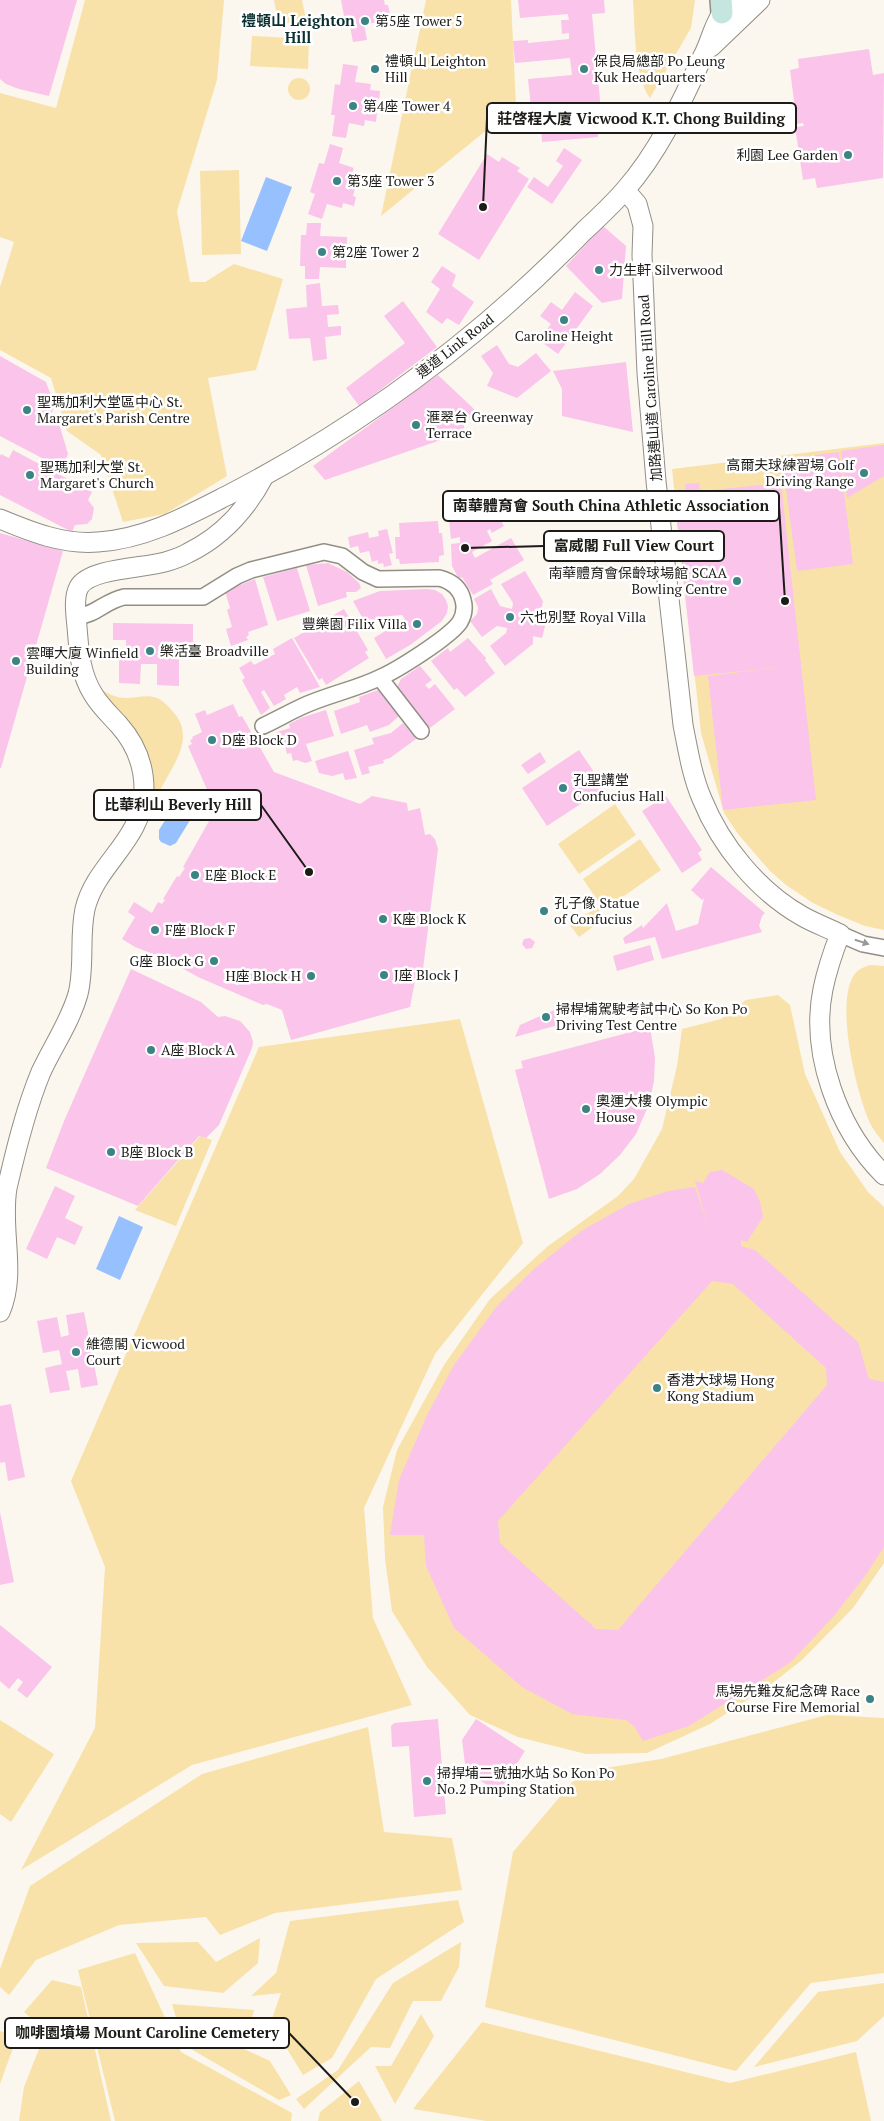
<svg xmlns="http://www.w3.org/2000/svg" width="884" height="2121" font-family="'PT Serif','Noto Sans TC',serif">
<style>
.green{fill:#f8e2aa}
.water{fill:#97c0fe}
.building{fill:#fac4eb;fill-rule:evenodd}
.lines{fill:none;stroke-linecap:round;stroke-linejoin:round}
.minor-casing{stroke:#928e85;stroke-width:18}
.tertiary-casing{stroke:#928e85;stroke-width:21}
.secondary-casing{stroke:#928e85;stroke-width:24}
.minor{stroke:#fff;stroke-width:15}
.tertiary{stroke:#fff;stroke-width:19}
.secondary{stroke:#c5e6df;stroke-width:21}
.oneway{fill:#999897}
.poi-dot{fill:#3b8385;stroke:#fff;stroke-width:2}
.labels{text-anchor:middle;stroke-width:5;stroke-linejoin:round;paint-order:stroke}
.poi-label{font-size:14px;fill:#1c1b17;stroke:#fff;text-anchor:start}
.street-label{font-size:14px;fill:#1c1b17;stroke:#fff}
.neighbourhood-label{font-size:15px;font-weight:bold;fill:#0c3031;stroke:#fff}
.leader{fill:none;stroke:#1c1b17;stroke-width:2}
.callout-dot{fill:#1c1b17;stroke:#fff;stroke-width:2}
.callout{fill:#fff;stroke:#1c1b17;stroke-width:2}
.callout-label{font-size:15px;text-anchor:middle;font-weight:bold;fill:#1c1b17}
</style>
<rect width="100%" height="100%" fill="#fbf7ee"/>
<path class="green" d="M85,0H224L217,80L177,211L190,282H205L234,264L283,279L256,370L208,378L227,476L165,514L123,522L101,455L67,431L51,378L0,350V287L14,242L0,237V93L56,108Z
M274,0H302L306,19L279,25Z
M426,0H511L516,106L381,216Z
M633,0H695L691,28L650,98C634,77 635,26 633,0Z
M252,36L309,39L308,69L250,66Z
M288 89a11 11 0 1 1 22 0a11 11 0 1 1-22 0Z
M239,170L241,254L202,255L200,171Z
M884,443V930L865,926L838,915L813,903L786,885L769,870L738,834L724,813L701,733L672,469Z
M104,691C111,695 117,698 126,698C135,698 148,694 157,698C163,700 170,708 174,713C197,739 170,769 158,794L154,788L153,771L149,758L139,741L104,702Z
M615,804L636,835L579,874L558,844Z
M640,839L661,870L604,910L583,879Z
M597,907L605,918L579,937L570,925Z
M870,965L884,966V1143C879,1137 872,1128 869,1121C856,1091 835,1003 854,975C858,969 864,967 870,965Z
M778,995L790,1005L805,1074L840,1152L868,1192L884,1207V1563L853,1608L802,1660L770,1685L710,1724L647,1753L586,1754L518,1737L470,1715L427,1667L392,1611L385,1559L383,1507L397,1450L444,1365L490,1299L548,1246L618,1196L634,1179L662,1129L677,1066L682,1029L721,1019L746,1000Z
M460,1019L523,1243L435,1354L364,1508L373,1618L412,1705L192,1765L21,1870L95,1728L105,1567L71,1481L259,1047Z
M200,1136L212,1140L176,1226L135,1210Z
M827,1715L884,1718V1973L811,1983L736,2071L485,2007L513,1852L581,1772L661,1759Z
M0,1720L54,1754L11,1822L0,1814Z
M368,1727L384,1832L452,1838L462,1890L275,1913L220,1935L206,1917L119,1925L36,1960L9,1995L0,1987V1969L30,1886L202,1774Z
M458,1900L464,1922L376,1979L332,2058L303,2075L279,2036L267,2033L281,1993L251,1996L276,1973L290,1921Z
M260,1938L258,1963L223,1993L164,1986L136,1943L198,1942L216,1962Z
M461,1942L459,1967L441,2001H413L390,2048L371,2047L304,2109L296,2099L338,2070L393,1983Z
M135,1953L181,2052L292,2113L291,2121H115L78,1970Z
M52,1980L81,1987L111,2121H19L24,2087L46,2031L24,2012Z
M884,1983V2016L857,2041L754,2067L818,1992Z
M172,2004L254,2010L244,2049L270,2061L291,2095L279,2100L184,2045Z
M421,2014L434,2036L395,2104L375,2066H391Z
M482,2022L730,2083L856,2052L871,2121H486L413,2109Z
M0,2031L17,2037L0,2084Z
M359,2081L382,2121H318L320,2112Z"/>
<path class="water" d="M266,177L292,187L267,251L241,241Z
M184,790L202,802L204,804V813L199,817H192L176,843L170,846L161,842L159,839V830Z
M119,1216L143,1227L120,1280L96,1269Z"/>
<path class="building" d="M0,0H77L49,96L19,89L6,84L0,79Z
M341,0H384L385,5H388L390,14L379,16L380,22L364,24L367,40L353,42L349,21H345Z
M518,0H604L605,13L592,14L601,111H596L598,137L542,142L541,128L579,125L578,115L563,117L561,104L531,107L528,79L572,75L570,58L515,63L513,41L528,40V43L569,39V33L562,34L561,20H569L568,14L520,18Z
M869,49L873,75L884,73L883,178L817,188L815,178L803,180L795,127L804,126L803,123L797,124L790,70L799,68L798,59Z
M652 64a6 6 0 1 1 12 0a6 6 0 1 1-12 0Z
M343,64L358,66L355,82L371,84L370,90L380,91L379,101L375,100L374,111L377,112L376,122L365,120L364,126L349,123L346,138L332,136L335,115H331L335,84L340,85Z
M330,144L343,148L339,163L354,168L352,173L362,177L360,186L356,185L353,196L356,197L354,206L343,203L342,208L327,204L322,219L308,214L315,194L310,192L319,163L324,164Z
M564,148L582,160L552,204L527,187L534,177L548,187L563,166L556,161Z
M487,154L499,162L502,157L520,168L517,171L529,179L479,260L438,234Z
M307,223H321L320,236L347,237V247L343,246V258H346V268L320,267L319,279H305V266H300L301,235H306Z
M603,226L626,246L622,299L602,303L566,266Z
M442,266L456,275L452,286L474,302L459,325L447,318L442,324L426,312L440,289L431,282Z
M320,283L322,306L338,305L339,314L327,315L328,327L341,326V335L325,337L327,359L313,361L310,338L289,339L286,309L307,307L306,285Z
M575,292L593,306L558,354L539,340L551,324L540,316L551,302L562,310Z
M403,301L437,347L359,406L346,388L405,343L384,316Z
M497,345L509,364L518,367L536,353L551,371L517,398L487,386L493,373L481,356Z
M0,356L46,382L55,406L51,414L58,420L68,454L63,465L57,466L0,436Z
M626,362L633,432L562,416V389L553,371Z
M438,375L474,409L475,414L473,418H464V432L325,480L313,466Z
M884,445V476L847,498L841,451Z
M13,450L92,492L88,500L94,508L92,519L87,524L75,525L72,532L0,495V456L1,454L9,458Z
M839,452L853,564L797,571L782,459Z
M699,483L700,491L781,483L816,800L723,810L708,676L783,667L694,676L674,496L686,495L685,484Z
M488,499L504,526L492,533L490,529L487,531L492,541L472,552L475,558L511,538L524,560L490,580L493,584L473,595L462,577L459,579L452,566L451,544L460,543V537L451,539L448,511L464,509L477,500L479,503Z
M438,521L439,533H442L444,555L439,556V562L400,564L399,559H396L395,537H400L399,523Z
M387,529L393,553L389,554L392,565L384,567L383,563L378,564V560L372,562L369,551L360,553L358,546L350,548L348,537L368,532L369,538L379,536L378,531Z
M0,533L63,551L1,768H0Z
M328,563L347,572L359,583L361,588L356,592H346L347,597L318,606L306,565Z
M297,568L310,611L277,621L263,577Z
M525,571L543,601L541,612L548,614L542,638L533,636V644L505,666L490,646L506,633L507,628L497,626L482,637L470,621L477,614L478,607L474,599L491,589L500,606L512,609L513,603L501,584Z
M255,579L268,625L248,632L249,635L246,637L248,640L231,646L226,629L232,627L227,610L230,608L225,591Z
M427,589L435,590L442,594L446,600L448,606L447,613L442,621L410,645L386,659L374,638L405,619L402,615L389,616L368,628L353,601L380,591Z
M344,609L368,650L365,652L369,658L326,685L322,678L319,680L294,638Z
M113,623L193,624V646H174L173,655H179V686L157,685V664H141L140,684L119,683V660H126V640H113Z
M292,638L320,687L300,693L297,687L284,695L286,699L274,706L264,690L261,692L270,708L261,715L242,680L245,678L239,668L251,661L254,665L275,654L273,649Z
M468,638L486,658L485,660L495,673L465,697L457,688L454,690L431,661L448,648L450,652Z
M420,666L432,680L425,685L429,689L435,684L455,709L430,728L397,687L401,679Z
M378,690L399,716L389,725L370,732L367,725L341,734L334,711L360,702L359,697Z
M233,704L239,717L242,716L274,772L360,804L372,796L407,803L408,811L420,808L425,835L430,834L435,839L438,849L423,969L420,970L419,982L415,981L410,1007L291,1040L282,1010L267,1004L263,1005L198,977L166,959L135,947L122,939L135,917L128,912L134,902L152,913L158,902L162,904L165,900L163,899L177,876L179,877L185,868L183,867L213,814L212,801L188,746L192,744L190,740L193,739L192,737L202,732L195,714L205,710L207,715Z
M326,710L334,736L306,744L312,761L305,763L297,760L293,761L291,753L287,754L285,746L282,747L277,732L290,728L289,724L303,717Z
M403,723L416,739L390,758L383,760L384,763L368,767L370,773L362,775L354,750L374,744L372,738L391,733Z
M579,750L605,788L547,826L522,788Z
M348,751L357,778L345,780L343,773L332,776L319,773L315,761Z
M540,752L546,762L528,774L521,765Z
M666,796L702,850L698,853L702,860L682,873L642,811Z
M711,867L765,913L762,916L759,926L762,932L662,959L655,937L625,944L623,938L642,925L643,928L667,903L676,931L698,924L704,898L702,900L691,890Z
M530,938L535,942L532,948L526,949L522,944L524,939Z
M650,945L654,960L617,971L613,956Z
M131,969L201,1002L218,1017L225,1016L240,1021L250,1032L253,1042L252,1048L219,1125L206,1138L199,1136L138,1206L46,1168L64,1121Z
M554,1010L558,1025L515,1037L520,1025Z
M650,1027L655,1058L654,1081L649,1104L636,1134L620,1155L600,1174L577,1189L549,1199L515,1070L523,1068L521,1061Z
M722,1170L754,1189L760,1202L763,1217L747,1242L741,1240V1246L755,1250L858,1342L869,1379L884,1382V1547L865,1576L833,1617L791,1662L689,1726L643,1741L634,1726L626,1720L572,1714L522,1687L454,1628L426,1566L424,1535H390L399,1480L427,1415L454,1365L497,1306L534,1269L581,1231L629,1204L668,1191L695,1187L708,1226L695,1181L703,1183L710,1172ZM712,1281L733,1284L826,1368L827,1385L618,1630L596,1629L500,1543L498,1521Z
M55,1186L75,1196L65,1218L83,1227L75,1245L57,1237L47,1259L26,1249Z
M84,1312L98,1385L81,1388L78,1369L66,1371L70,1390L50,1393L45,1368L62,1364L59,1350L43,1353L37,1321L57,1317L61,1337L69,1335L66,1315Z
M11,1404L25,1477L8,1481L5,1462L0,1463V1406Z
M0,1512L14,1582L0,1585Z
M0,1625L52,1667L27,1698L17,1690L23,1682L18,1678L9,1689L0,1681Z
M438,1719L446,1814L414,1817L409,1746L392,1747L391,1726L394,1723Z
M476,1719L525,1751L499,1792L466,1772L462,1740Z"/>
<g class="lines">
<g class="minor-casing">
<path id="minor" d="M76,617C96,615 105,601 124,597H203L237,576L251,570L324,552L342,556L363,572L378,579L439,578C451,581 460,587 463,600C465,607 464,615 460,622C450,637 396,671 379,678C354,690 326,695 301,707C288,713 276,720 263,726
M380,678L421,731
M840,934L863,944L884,948"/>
</g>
<g class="tertiary-casing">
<path id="tertiary" d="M711,47L760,0
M625,190L637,204L643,226L642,255L647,373L656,481L683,725C688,750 692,776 702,799C721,846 758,891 802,916C814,923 828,928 840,934C833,952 827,970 823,989C810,1053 838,1129 884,1175
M0,519C31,532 64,545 98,542C146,539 189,515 230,494C361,426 481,337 584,231C598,218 613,204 625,190C659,152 682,101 703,56C710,43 713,27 721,15C725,9 734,6 739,0
M0,1312C17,1274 0,1230 7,1188C16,1149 26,1108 41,1072C53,1046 70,1022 78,994C85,966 79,937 85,909C96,863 143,841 144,789C144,765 135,743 119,725C110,715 100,706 93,694C80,673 79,651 77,627C76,615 73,598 79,587C90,568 145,568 165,562C172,560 181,557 188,553C223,536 246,510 264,476"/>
</g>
<g class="secondary-casing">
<path id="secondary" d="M721,0L722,13"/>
</g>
<use href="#minor" class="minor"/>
<use href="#tertiary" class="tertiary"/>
<use href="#secondary" class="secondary"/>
</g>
<defs><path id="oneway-solid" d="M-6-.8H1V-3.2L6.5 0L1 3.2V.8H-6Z" transform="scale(1.25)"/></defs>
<use class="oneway" href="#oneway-solid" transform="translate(862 942) rotate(18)"/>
<g class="poi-dot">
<circle cx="365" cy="21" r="5"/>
<circle cx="375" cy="69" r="5"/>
<circle cx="584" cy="69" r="5"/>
<circle cx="353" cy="106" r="5"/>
<circle cx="848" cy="155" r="5"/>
<circle cx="337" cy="181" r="5"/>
<circle cx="322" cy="252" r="5"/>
<circle cx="599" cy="270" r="5"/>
<circle cx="564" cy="320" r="5"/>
<circle cx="27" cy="410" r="5"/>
<circle cx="416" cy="425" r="5"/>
<circle cx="864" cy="473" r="5"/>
<circle cx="30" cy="475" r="5"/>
<circle cx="737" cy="581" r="5"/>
<circle cx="510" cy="617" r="5"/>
<circle cx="417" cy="624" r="5"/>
<circle cx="150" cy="651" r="5"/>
<circle cx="16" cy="661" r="5"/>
<circle cx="212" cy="740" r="5"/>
<circle cx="563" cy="788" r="5"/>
<circle cx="195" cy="875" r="5"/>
<circle cx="544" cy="911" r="5"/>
<circle cx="383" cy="919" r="5"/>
<circle cx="155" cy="930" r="5"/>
<circle cx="214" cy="961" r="5"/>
<circle cx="384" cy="975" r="5"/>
<circle cx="311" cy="976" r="5"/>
<circle cx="546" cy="1017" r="5"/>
<circle cx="151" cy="1050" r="5"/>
<circle cx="586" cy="1109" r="5"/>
<circle cx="111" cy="1152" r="5"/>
<circle cx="76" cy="1352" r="5"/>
<circle cx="657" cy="1388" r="5"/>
<circle cx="870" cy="1699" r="5"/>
<circle cx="427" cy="1781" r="5"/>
</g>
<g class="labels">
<g class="poi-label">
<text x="375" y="26">第5座 Tower 5</text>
<text x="385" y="66">禮頓山 Leighton<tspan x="385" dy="16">Hill</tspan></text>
<text x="594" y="66">保良局總部 Po Leung<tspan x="594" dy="16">Kuk Headquarters</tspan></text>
<text x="363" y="111">第4座 Tower 4</text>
<text x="838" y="160" text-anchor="end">利園 Lee Garden</text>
<text x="347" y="186">第3座 Tower 3</text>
<text x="332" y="257">第2座 Tower 2</text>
<text x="609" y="275">力生軒 Silverwood</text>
<text x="564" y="341" text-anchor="middle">Caroline Height</text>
<text x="37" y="407">聖瑪加利大堂區中心 St.<tspan x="37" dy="16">Margaret's Parish Centre</tspan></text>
<text x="426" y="422">滙翠台 Greenway<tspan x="426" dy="16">Terrace</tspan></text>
<text x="854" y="470" text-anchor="end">高爾夫球練習場 Golf<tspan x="854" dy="16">Driving Range</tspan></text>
<text x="40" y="472">聖瑪加利大堂 St.<tspan x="40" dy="16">Margaret's Church</tspan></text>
<text x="727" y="578" text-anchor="end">南華體育會保齡球場館 SCAA<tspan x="727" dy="16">Bowling Centre</tspan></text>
<text x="520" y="622">六也別墅 Royal Villa</text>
<text x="407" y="629" text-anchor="end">豐樂園 Filix Villa</text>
<text x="160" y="656">樂活臺 Broadville</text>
<text x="26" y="658">雲暉大廈 Winfield<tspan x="26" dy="16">Building</tspan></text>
<text x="222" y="745">D座 Block D</text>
<text x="573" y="785">孔聖講堂<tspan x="573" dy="16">Confucius Hall</tspan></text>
<text x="205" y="880">E座 Block E</text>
<text x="554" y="908">孔子像 Statue<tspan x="554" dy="16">of Confucius</tspan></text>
<text x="393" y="924">K座 Block K</text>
<text x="165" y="935">F座 Block F</text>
<text x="204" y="966" text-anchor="end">G座 Block G</text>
<text x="394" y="980">J座 Block J</text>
<text x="301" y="981" text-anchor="end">H座 Block H</text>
<text x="556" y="1014">掃桿埔駕駛考試中心 So Kon Po<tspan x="556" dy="16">Driving Test Centre</tspan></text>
<text x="161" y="1055">A座 Block A</text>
<text x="596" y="1106">奧運大樓 Olympic<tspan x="596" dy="16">House</tspan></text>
<text x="121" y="1157">B座 Block B</text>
<text x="86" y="1349">維德閣 Vicwood<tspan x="86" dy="16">Court</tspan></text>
<text x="667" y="1385">香港大球場 Hong<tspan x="667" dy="16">Kong Stadium</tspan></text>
<text x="860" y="1696" text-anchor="end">馬場先難友紀念碑 Race<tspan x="860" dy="16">Course Fire Memorial</tspan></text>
<text x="437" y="1778">掃捍埔二號抽水站 So Kon Po<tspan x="437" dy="16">No.2 Pumping Station</tspan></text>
</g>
<g class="street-label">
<text transform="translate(455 346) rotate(-38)" y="5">連道 Link Road</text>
<text transform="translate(650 388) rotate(-94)" y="5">加路連山道 Caroline Hill Road</text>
</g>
<g class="neighbourhood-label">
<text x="298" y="26">禮頓山 Leighton<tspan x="298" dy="17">Hill</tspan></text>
</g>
</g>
<path class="leader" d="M483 207L487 118M785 601L779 506M465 548L544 546M309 872L261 805M355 2102L289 2033"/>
<g class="callout-dot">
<circle cx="483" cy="207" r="5"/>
<circle cx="785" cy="601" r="5"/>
<circle cx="465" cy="548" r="5"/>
<circle cx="309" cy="872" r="5"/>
<circle cx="355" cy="2102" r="5"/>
</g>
<g class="callout">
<rect x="487" y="103" width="309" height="30" rx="5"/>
<rect x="443" y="491" width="336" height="30" rx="5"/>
<rect x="544" y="531" width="180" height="30" rx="5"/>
<rect x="94" y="790" width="167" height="30" rx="5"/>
<rect x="5" y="2018" width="284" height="30" rx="5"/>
</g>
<g class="callout-label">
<text x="641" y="124">莊啓程大廈 Vicwood K.T. Chong Building</text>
<text x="611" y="511">南華體育會 South China Athletic Association</text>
<text x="634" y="551">富威閣 Full View Court</text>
<text x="178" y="810">比華利山 Beverly Hill</text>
<text x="147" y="2038">咖啡園墳場 Mount Caroline Cemetery</text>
</g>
</svg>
